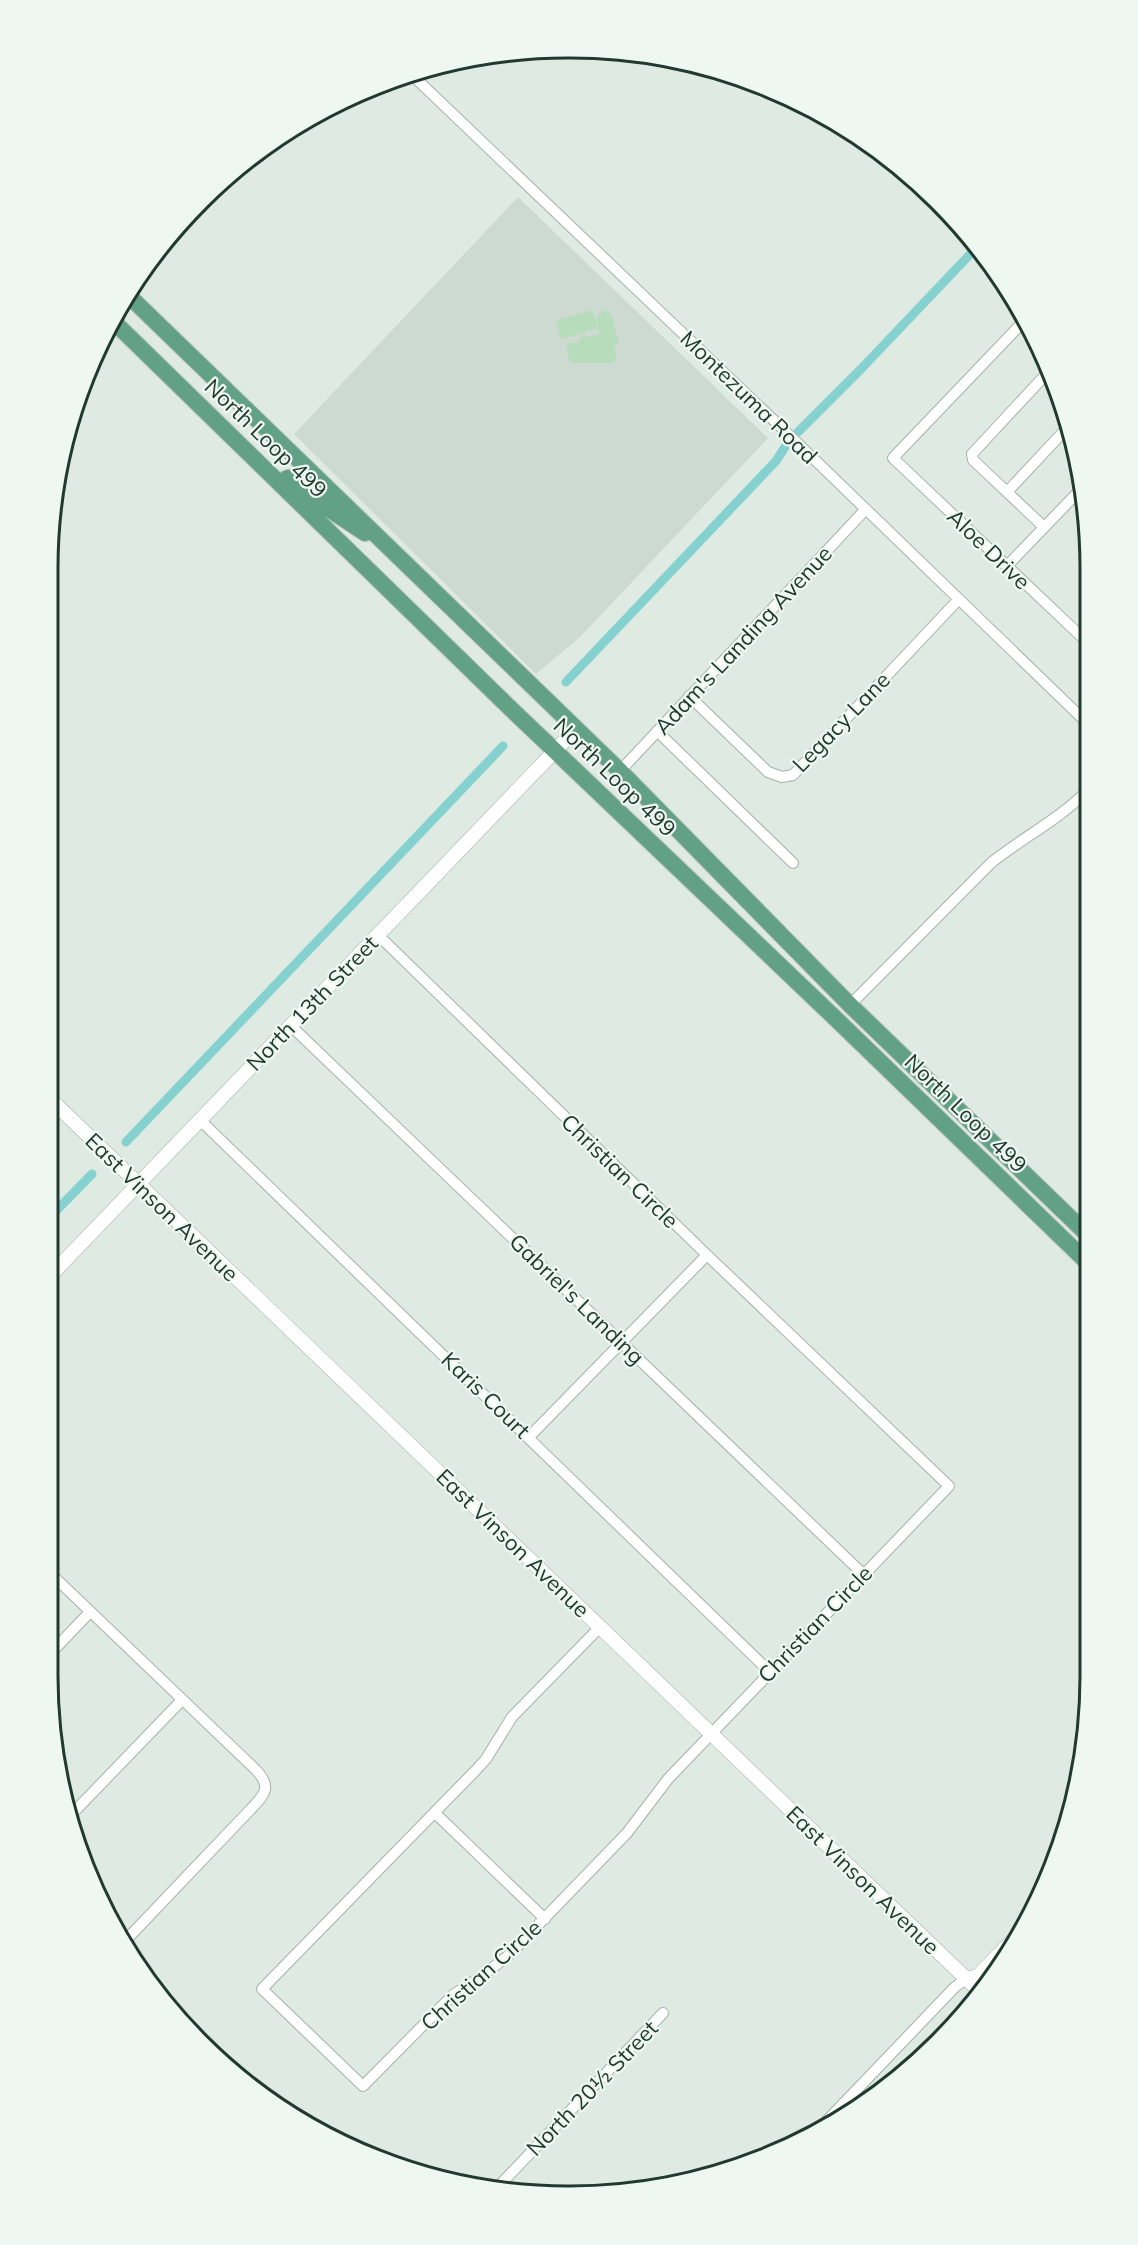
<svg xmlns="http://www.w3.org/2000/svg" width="1138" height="2245" font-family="Mulish,sans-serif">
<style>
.built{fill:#cddad2}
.green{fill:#b7dcbb}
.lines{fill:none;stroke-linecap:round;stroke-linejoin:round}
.canal{stroke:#85d1d0;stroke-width:9}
.minor-casing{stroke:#a2b2a9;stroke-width:12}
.tertiary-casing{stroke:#a2b2a9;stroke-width:15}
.primary-casing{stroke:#bcc4c1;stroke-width:18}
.minor{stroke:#fff;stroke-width:10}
.tertiary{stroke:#fff;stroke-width:14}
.primary{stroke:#63a187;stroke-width:16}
.labels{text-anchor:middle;stroke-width:4.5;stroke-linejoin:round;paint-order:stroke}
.street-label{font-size:22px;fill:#203a2f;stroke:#eff7f2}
.rim{fill:none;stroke:#203a2f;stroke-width:3}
</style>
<rect width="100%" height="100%" fill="#dfeae3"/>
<path class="built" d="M518,197L768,438L580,637L536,674L294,434Z"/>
<path class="green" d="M592,310L598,328L561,339L556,321Z
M605,310C617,314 612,330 619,339L614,349C617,356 618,358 612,363H573L569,360L566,347L569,343H577L583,334L588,337L599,334L597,316Z"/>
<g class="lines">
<path class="canal" d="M798,432L861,369L977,247
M566,682L776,461L785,447
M126,1142L503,746
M48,1219L92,1174"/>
<g class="minor-casing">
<path id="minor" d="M411,74L786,432L1086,722
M1023,322L893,458L1086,641
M1007,492L1066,429
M1044,527L973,460L972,454L1050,370
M1007,566L1082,488
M689,696L768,772L782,777L793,775L959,599
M657,731L793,863
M620,771L866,509
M378,935L707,1255L949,1486L668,1779L627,1833L509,1955L482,1976L453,1995L363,2086L262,1989L476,1770L486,1759L512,1717L600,1627
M850,1005L991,863C1022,838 1058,820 1086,792
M290,1025L863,1574
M200,1120L770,1672
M529,1437L707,1255
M48,1571L256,1770C273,1788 264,1795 250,1810L127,1939
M48,1656L90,1612
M435,1813L545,1919
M71,1815L182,1700
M820,2128L955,1987L966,1979
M497,2188L663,2013"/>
</g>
<g class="tertiary-casing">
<path id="tertiary" d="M49,1098L977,1989
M48,1278L576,729
M966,1979L978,1976L1011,1942"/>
</g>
<g class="primary-casing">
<path id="primary" d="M129,296L620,771L850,1005L1088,1235
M113,321L510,708L836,1019L1088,1263
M281,484C285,479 288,476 295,478L324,506L365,533"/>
</g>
<use href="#minor" class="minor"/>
<use href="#tertiary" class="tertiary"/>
<use href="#primary" class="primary"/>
</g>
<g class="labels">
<g class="street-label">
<text transform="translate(749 397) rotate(44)" y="8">Montezuma Road</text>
<text transform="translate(266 438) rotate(44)" y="8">North Loop 499</text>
<text transform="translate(989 549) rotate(44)" y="8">Aloe Drive</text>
<text transform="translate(743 640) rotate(-47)" y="8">Adam's Landing Avenue</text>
<text transform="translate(841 722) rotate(-46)" y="8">Legacy Lane</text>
<text transform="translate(615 777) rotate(44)" y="8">North Loop 499</text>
<text transform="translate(312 1003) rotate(-46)" y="8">North 13th Street</text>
<text transform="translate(966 1113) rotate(44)" y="8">North Loop 499</text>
<text transform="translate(620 1171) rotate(44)" y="8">Christian Circle</text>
<text transform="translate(162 1207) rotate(44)" y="8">East Vinson Avenue</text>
<text transform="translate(577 1299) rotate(44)" y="8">Gabriel's Landing</text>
<text transform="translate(486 1395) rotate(44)" y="8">Karis Court</text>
<text transform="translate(513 1543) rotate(44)" y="8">East Vinson Avenue</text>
<text transform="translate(815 1624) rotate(-46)" y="8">Christian Circle</text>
<text transform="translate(863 1880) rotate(44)" y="8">East Vinson Avenue</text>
<text transform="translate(481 1975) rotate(-42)" y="8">Christian Circle</text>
<text transform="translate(592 2088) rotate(-46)" y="8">North 20½ Street</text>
</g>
</g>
<path d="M0 0H1138V2245H0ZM568 58H570A510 510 0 0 1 1080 568V1676A510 510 0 0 1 570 2186H568A510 510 0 0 1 58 1676V568A510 510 0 0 1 568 58Z" fill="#eff7f2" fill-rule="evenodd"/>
<path class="rim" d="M568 58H570A510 510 0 0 1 1080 568V1676A510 510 0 0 1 570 2186H568A510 510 0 0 1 58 1676V568A510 510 0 0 1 568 58Z"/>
</svg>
